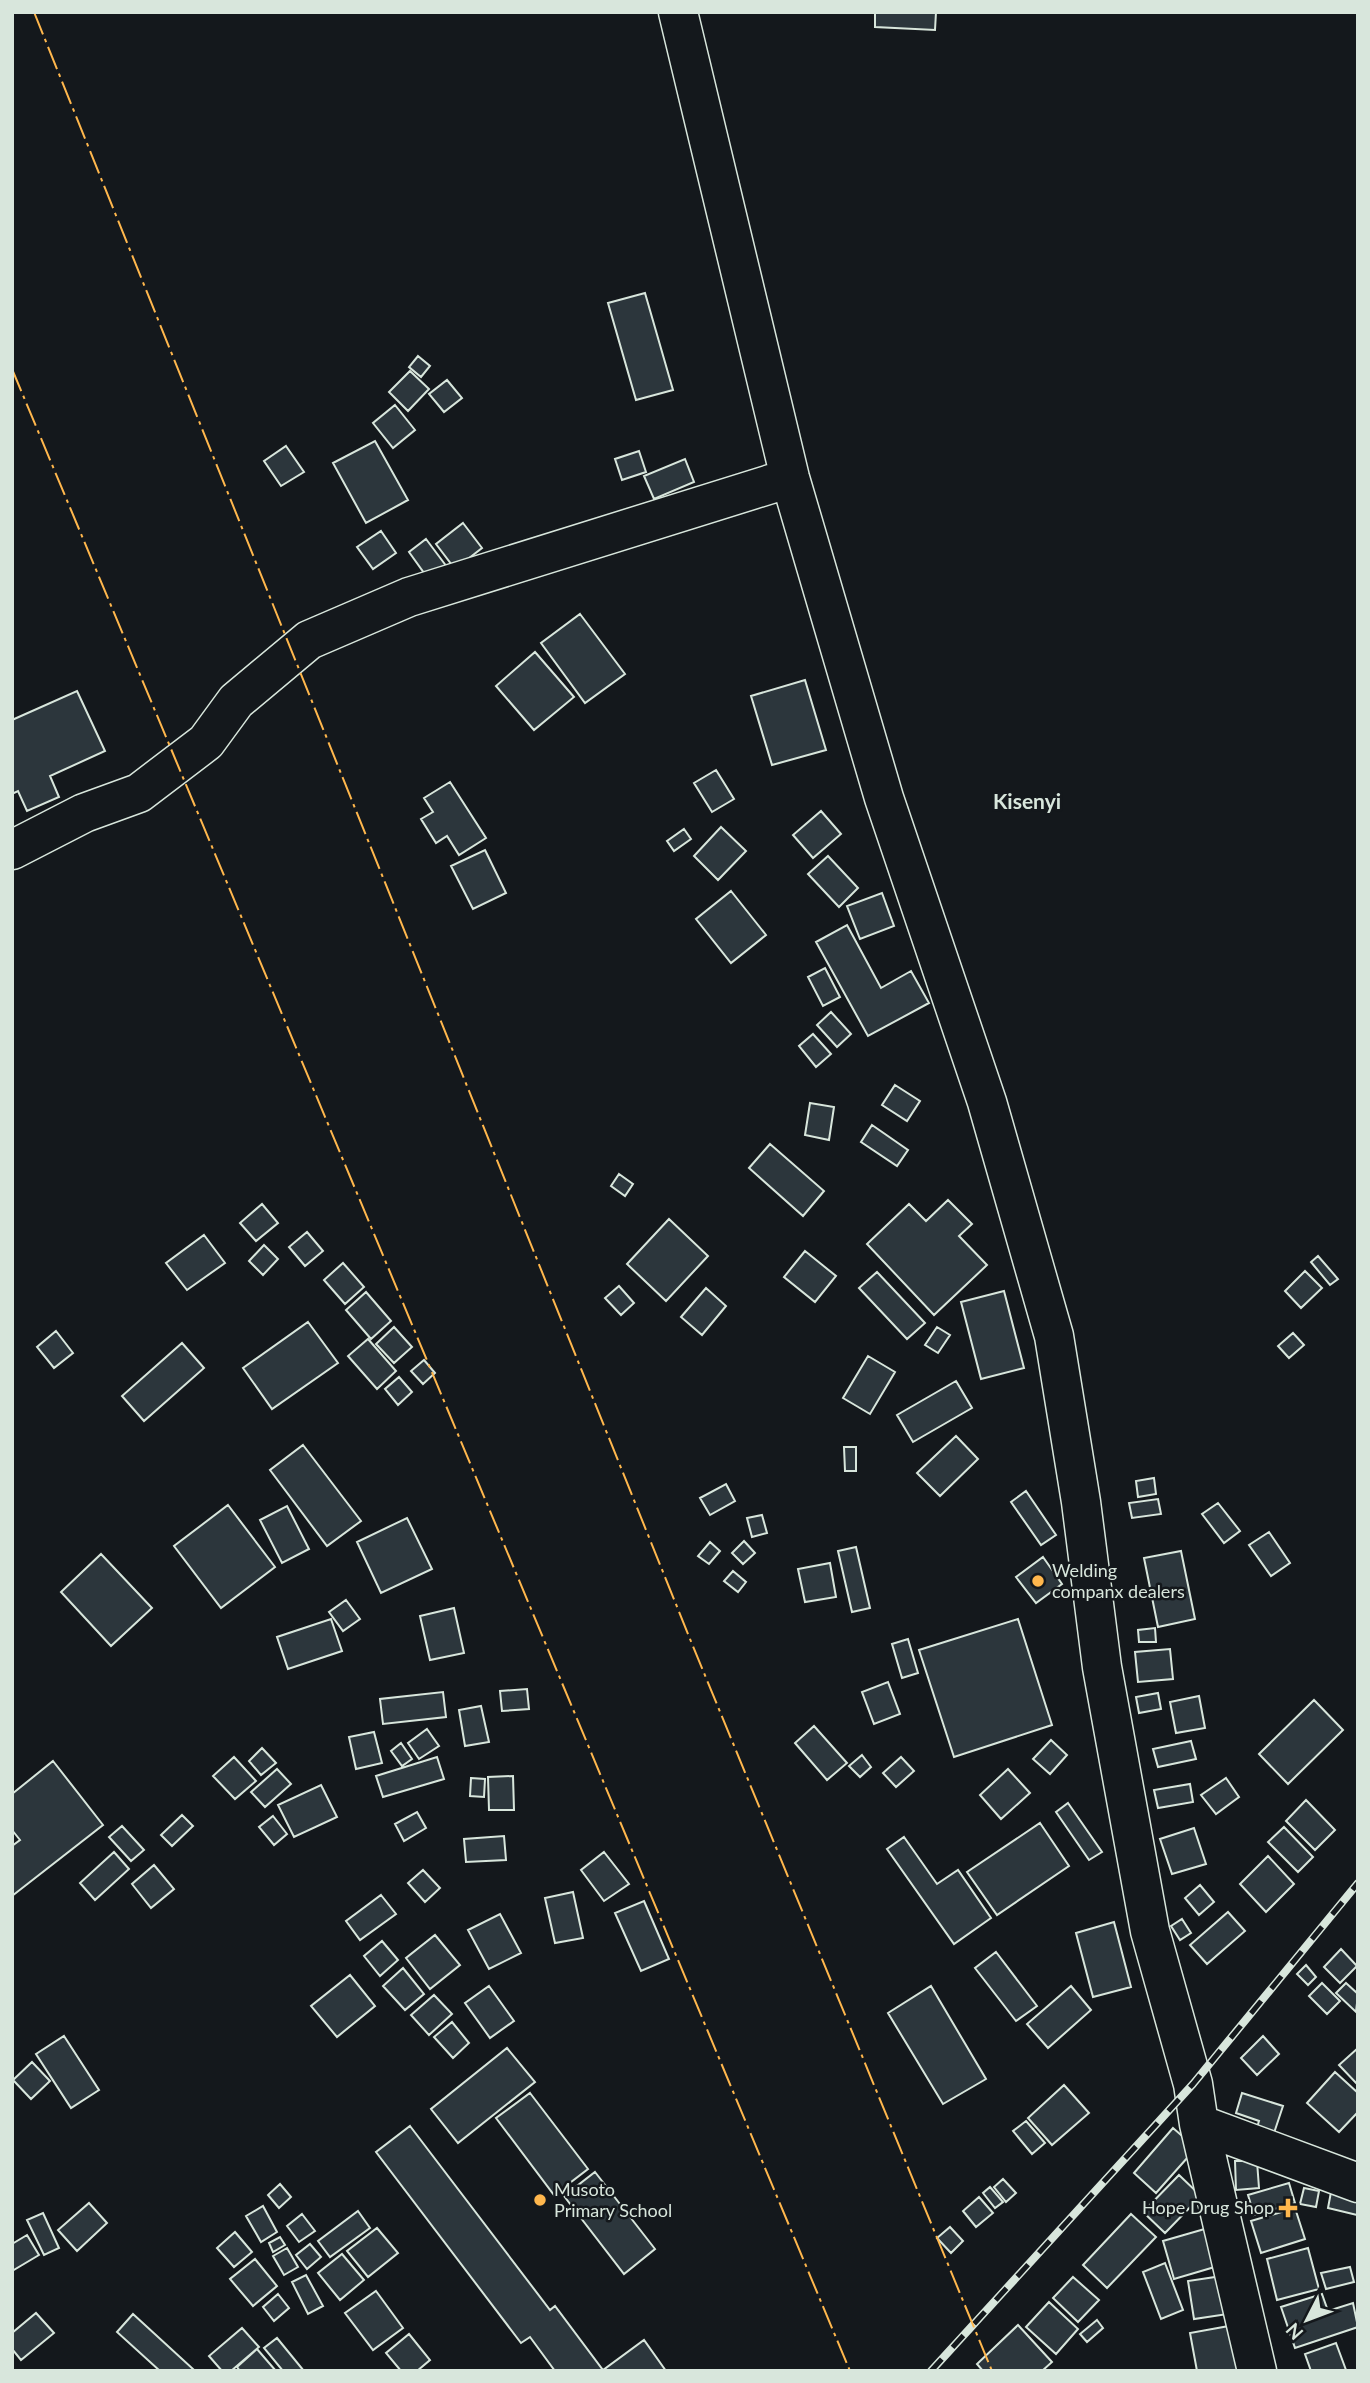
<svg xmlns="http://www.w3.org/2000/svg" width="1370" height="2383" font-family="Lato,sans-serif">
<style>
.building{fill:#2c363c;stroke:#d8e6dc;stroke-width:2}
.lines{fill:none;stroke-linecap:round;stroke-linejoin:round}
.minor-casing{stroke:#d8e6dc;stroke-width:41}
.minor{stroke:#14181c;stroke-width:38}
.rail-casing{stroke:#d8e6dc;stroke-width:8}
.rail{stroke:#14181c;stroke-width:5;stroke-dasharray:16;stroke-linecap:butt}
.power{stroke:#ffb74d;stroke-width:2;stroke-dasharray:24 5 3.5 5;stroke-linecap:butt}
.poi-dot{fill:#ffb74d;stroke:#14181c;stroke-width:2.5}
.labels{text-anchor:middle;stroke-width:5;stroke-linejoin:round;paint-order:stroke}
.poi-label{font-size:18px;fill:#d8e6dc;stroke:#14181c;text-anchor:start}
.quarter-label{font-size:21px;font-weight:bold;fill:#d8e6dc;stroke:#14181c}
</style>
<rect width="100%" height="100%" fill="#14181c"/>
<path class="building" d="M875,12H936L935,30L875,27Z
M645,293L673,390L636,400L608,303Z
M418,356L430,366L421,377L409,367Z
M410,371L429,389L408,411L389,392Z
M447,380L462,398L444,412L429,394Z
M395,405L415,430L393,448L373,423Z
M375,441L408,500L366,523L333,463Z
M286,446L304,472L281,486L264,461Z
M639,451L646,472L622,480L615,459Z
M685,459L694,482L654,499L644,476Z
M463,523L482,548L455,569L436,544Z
M381,531L396,553L373,569L357,547Z
M426,539L450,571L432,584L409,552Z
M580,614L625,674L585,703L541,643Z
M535,652L574,697L534,730L496,686Z
M805,680L826,750L772,765L751,696Z
M77,691L105,751L50,776L59,797L27,811L18,791L12,794V720Z
M716,770L734,799L712,812L694,783Z
M450,782L486,838L459,855L447,836L436,843L421,819L433,812L424,798Z
M821,811L841,834L813,858L793,835Z
M721,827L746,851L718,880L694,856Z
M684,829L691,839L674,851L667,841Z
M485,850L506,893L473,909L451,866Z
M828,856L858,888L839,907L808,874Z
M731,891L766,935L731,963L696,919Z
M882,893L894,926L860,939L847,906Z
M847,925L881,988L911,971L929,1003L868,1036L816,942Z
M825,968L840,997L823,1006L808,977Z
M831,1012L851,1034L837,1047L817,1025Z
M813,1034L831,1054L816,1067L799,1046Z
M895,1085L920,1101L907,1121L882,1105Z
M810,1103L834,1107L829,1140L805,1135Z
M872,1125L908,1150L897,1166L861,1142Z
M770,1144L824,1191L803,1216L749,1168Z
M619,1174L633,1184L625,1196L611,1186Z
M948,1200L972,1224L959,1236L987,1265L934,1315L867,1244L909,1204L926,1221Z
M262,1204L278,1223L256,1241L240,1223Z
M669,1219L708,1256L666,1301L627,1264Z
M307,1232L323,1251L305,1266L289,1247Z
M204,1235L225,1263L187,1290L166,1263Z
M264,1245L278,1259L263,1275L249,1261Z
M805,1251L836,1276L815,1302L784,1277Z
M1318,1256L1338,1279L1330,1285L1311,1262Z
M343,1263L364,1287L345,1304L324,1280Z
M1305,1271L1322,1288L1301,1308L1285,1291Z
M877,1272L925,1323L907,1339L859,1288Z
M619,1286L634,1303L621,1315L605,1298Z
M706,1288L726,1306L702,1335L681,1317Z
M1004,1291L1024,1368L981,1379L961,1302Z
M366,1292L391,1321L371,1339L346,1310Z
M308,1322L338,1363L272,1409L243,1368Z
M394,1327L412,1347L394,1363L376,1344Z
M937,1327L950,1335L938,1353L925,1345Z
M56,1331L73,1353L54,1368L37,1347Z
M1293,1333L1304,1345L1289,1358L1278,1346Z
M368,1339L396,1371L377,1389L348,1356Z
M182,1343L204,1368L144,1421L122,1396Z
M868,1356L895,1372L870,1414L843,1398Z
M424,1360L435,1373L423,1384L411,1371Z
M399,1377L412,1392L398,1405L385,1389Z
M956,1381L972,1408L913,1442L897,1415Z
M956,1436L978,1459L940,1496L917,1473Z
M303,1445L361,1521L327,1546L270,1470Z
M844,1447H856V1471H845Z
M1154,1478L1156,1494L1138,1497L1136,1481Z
M726,1484L735,1501L710,1515L700,1498Z
M1026,1491L1056,1535L1041,1545L1011,1502Z
M1158,1499L1161,1514L1132,1518L1129,1503Z
M1218,1503L1240,1531L1224,1543L1202,1514Z
M228,1505L275,1567L221,1608L174,1546Z
M287,1506L309,1549L282,1563L260,1520Z
M762,1515L767,1533L752,1537L747,1518Z
M407,1518L432,1569L381,1593L357,1542Z
M1269,1532L1290,1563L1271,1576L1249,1545Z
M744,1541L755,1553L743,1564L732,1553Z
M710,1542L720,1551L709,1564L698,1556Z
M856,1547L870,1608L852,1612L838,1551Z
M1181,1551L1195,1619L1158,1627L1144,1558Z
M101,1554L152,1608L111,1646L61,1592Z
M1043,1557L1062,1584L1036,1603L1016,1577Z
M830,1563L836,1597L805,1602L798,1569Z
M733,1571L746,1582L738,1592L724,1581Z
M346,1600L360,1619L343,1631L329,1612Z
M454,1608L464,1653L430,1660L420,1616Z
M331,1619L342,1651L288,1669L277,1637Z
M1018,1619L1052,1725L954,1757L919,1650Z
M1155,1628L1156,1642H1139L1138,1630Z
M908,1639L918,1673L902,1678L892,1644Z
M1170,1649L1173,1679L1138,1682L1135,1652Z
M888,1682L900,1714L874,1724L862,1692Z
M527,1689L529,1709L502,1711L500,1691Z
M443,1692L446,1717L383,1724L380,1699Z
M1158,1693L1161,1709L1139,1713L1136,1697Z
M1199,1696L1205,1728L1176,1733L1170,1702Z
M1314,1700L1343,1730L1288,1784L1259,1754Z
M481,1706L489,1742L465,1746L459,1710Z
M814,1726L847,1763L827,1780L795,1743Z
M427,1729L439,1746L419,1759L408,1743Z
M374,1732L382,1763L356,1769L349,1737Z
M1051,1740L1067,1755L1050,1774L1033,1759Z
M1191,1741L1196,1759L1158,1767L1153,1749Z
M401,1743L412,1759L402,1766L391,1751Z
M262,1748L276,1763L261,1775L249,1761Z
M862,1755L871,1767L860,1777L849,1766Z
M234,1757L256,1781L235,1799L213,1776Z
M437,1757L444,1779L383,1797L376,1776Z
M901,1757L914,1771L896,1787L883,1773Z
M53,1761L103,1825L12,1896V1846L20,1840L12,1830V1794Z
M277,1769L291,1784L265,1807L251,1792Z
M1008,1769L1030,1793L1001,1819L980,1795Z
M513,1776L514,1810H489L488,1777Z
M471,1778L485,1779L484,1797L470,1796Z
M1226,1778L1239,1797L1216,1814L1201,1795Z
M1190,1784L1193,1802L1158,1808L1154,1790Z
M321,1785L337,1817L294,1837L278,1805Z
M1306,1800L1335,1830L1315,1850L1286,1821Z
M1068,1803L1102,1852L1089,1860L1056,1812Z
M417,1812L426,1828L404,1841L395,1824Z
M182,1815L193,1826L172,1846L161,1835Z
M273,1816L287,1834L274,1845L259,1827Z
M1040,1823L1069,1866L997,1915L967,1872Z
M122,1826L144,1850L131,1861L109,1837Z
M1284,1827L1313,1857L1298,1872L1268,1842Z
M1194,1828L1206,1864L1172,1874L1160,1839Z
M504,1836L506,1860L466,1862L464,1839Z
M904,1837L937,1884L958,1870L991,1918L954,1944L887,1849Z
M114,1852L129,1869L95,1900L80,1883Z
M604,1852L629,1884L604,1901L581,1870Z
M1268,1856L1294,1884L1266,1912L1240,1884Z
M154,1865L174,1889L151,1908L132,1884Z
M423,1870L440,1888L425,1902L408,1883Z
M1200,1885L1214,1902L1199,1915L1185,1898Z
M573,1892L583,1938L555,1943L545,1898Z
M381,1895L396,1914L360,1940L346,1921Z
M644,1901L669,1959L641,1971L615,1913Z
M1228,1912L1245,1931L1207,1964L1190,1945Z
M500,1914L521,1953L489,1969L468,1930Z
M1182,1919L1191,1933L1180,1940L1171,1926Z
M1114,1922L1131,1987L1093,1997L1076,1933Z
M435,1935L460,1965L430,1989L406,1958Z
M382,1941L398,1960L380,1976L364,1956Z
M1341,1949L1357,1966L1340,1983L1324,1967Z
M996,1952L1037,2006L1016,2021L975,1968Z
M1306,1965L1316,1977L1308,1985L1297,1974Z
M403,1968L424,1994L405,2010L383,1986Z
M350,1975L375,2006L337,2037L311,2006Z
M1322,1983L1340,2001L1327,2014L1309,1996Z
M1346,1983L1358,1994L1356,2012L1336,1993Z
M489,1986L514,2021L490,2038L465,2003Z
M931,1986L986,2079L943,2104L888,2013Z
M1071,1986L1091,2010L1048,2048L1027,2024Z
M434,1995L452,2014L429,2035L411,2015Z
M452,2022L469,2043L453,2058L434,2037Z
M64,2036L99,2090L71,2108L36,2054Z
M1263,2036L1279,2054L1257,2075L1241,2058Z
M507,2048L535,2082L458,2143L431,2109Z
M1358,2048V2085L1339,2065Z
M32,2062L50,2081L31,2099L13,2080Z
M1335,2072L1358,2093V2112L1339,2132L1307,2103Z
M1064,2085L1089,2113L1052,2145L1028,2118Z
M530,2093L588,2169L554,2195L496,2118Z
M1242,2093L1283,2106L1272,2139L1255,2134L1259,2121L1236,2113Z
M1026,2121L1045,2143L1032,2154L1013,2131Z
M410,2126L550,2310L555,2306L603,2370L644,2340L666,2371H555L530,2337L521,2343L376,2152Z
M1173,2128L1196,2148L1156,2193L1134,2173Z
M1235,2161H1257L1259,2188L1236,2190Z
M595,2172L655,2249L624,2274L564,2196Z
M1179,2175L1201,2196L1165,2233L1143,2212Z
M1003,2179L1016,2193L1006,2202L994,2187Z
M1289,2183L1295,2203L1254,2215L1248,2195Z
M280,2184L291,2197L279,2208L268,2195Z
M990,2187L1003,2202L995,2208L983,2193Z
M1304,2188L1319,2191L1316,2207L1300,2204Z
M1331,2192L1358,2198L1357,2215L1328,2208Z
M979,2197L993,2213L976,2227L963,2211Z
M89,2203L107,2223L77,2251L58,2230Z
M263,2206L277,2232L261,2242L246,2216Z
M1295,2208L1305,2239L1261,2253L1251,2221Z
M358,2211L370,2228L330,2257L318,2241Z
M43,2213L59,2248L44,2255L27,2220Z
M302,2214L315,2231L299,2242L287,2226Z
M1131,2214L1156,2237L1107,2288L1083,2265Z
M950,2227L963,2241L951,2253L937,2238Z
M377,2228L398,2253L368,2277L347,2251Z
M1208,2228L1218,2266L1174,2279L1163,2241Z
M235,2232L252,2252L234,2267L217,2248Z
M27,2235L39,2255L12,2271V2244Z
M280,2237L285,2245L273,2252L269,2243Z
M310,2244L321,2257L307,2269L296,2255Z
M287,2248L298,2267L284,2275L273,2256Z
M1308,2248L1319,2289L1277,2300L1267,2259Z
M342,2254L364,2280L340,2300L318,2273Z
M255,2259L277,2286L253,2306L230,2279Z
M1165,2263L1183,2310L1161,2319L1143,2272Z
M1350,2267L1354,2282L1326,2289L1321,2273Z
M306,2275L323,2306L308,2314L292,2282Z
M1222,2276L1228,2314L1194,2319L1188,2281Z
M1073,2277L1099,2300L1078,2322L1053,2298Z
M376,2291L403,2328L373,2350L345,2313Z
M278,2294L289,2308L274,2321L263,2307Z
M1322,2294L1328,2311L1353,2303L1358,2327L1295,2348L1281,2307Z
M1049,2302L1078,2329L1056,2354L1026,2327Z
M36,2313L54,2333L21,2360L12,2349V2333Z
M133,2314L193,2369L191,2371H160L117,2332Z
M1097,2320L1103,2328L1087,2342L1080,2334Z
M1240,2324L1249,2371H1197L1190,2333Z
M1018,2325L1052,2362L1042,2371H983L977,2364Z
M242,2328L259,2347L231,2371H222L209,2356Z
M409,2334L430,2360L417,2371H401L386,2353Z
M277,2338L304,2371H283L264,2348Z
M1336,2343L1346,2370L1311,2371L1305,2354Z
M257,2349L276,2371H240L237,2367Z"/>
<g class="lines">
<g class="minor-casing">
<path id="minor" d="M678,12L790,478L884,798L987,1102L1054,1336L1081,1502L1102,1667L1150,1931L1193,2084L1199,2124L1257,2371
M12,850L84,813L139,793L206,742L236,701L309,640L409,597L790,478
M1199,2124L1358,2183"/>
</g>
<use href="#minor" class="minor"/>
<g class="rail-casing">
<path id="rail" d="M931,2371L1193,2084L1358,1883"/>
</g>
<use href="#rail" class="rail"/>
<path class="power" d="M34,12L690,1639L992,2371
M12,369L850,2371"/>
</g>
<g class="poi-dot">
<circle cx="1038" cy="1581" r="7"/>
<circle cx="540" cy="2200" r="7"/>
<path d="M1284.5 2197.5h7v7h7v7h-7v7h-7v-7h-7v-7h7z"/>
</g>
<g class="labels">
<g class="poi-label">
<text x="1052" y="1577">Welding<tspan x="1052" dy="21">companx dealers</tspan></text>
<text x="554" y="2196">Musoto<tspan x="554" dy="21">Primary School</tspan></text>
<text x="1274" y="2214" text-anchor="end">Hope Drug Shop</text>
</g>
<g class="quarter-label">
<text x="1027" y="809">Kisenyi</text>
</g>
</g>
<rect width="1370" height="2383" fill="none" stroke="#d8e6dc" stroke-width="28"/>
<g transform="translate(1307 2320) rotate(228)" stroke="#14181c" stroke-width="5" paint-order="stroke">
<path d="M0-5L12 26L0 18L-12 26Z" fill="#d8e6dc"/>
<text y="-10" font-size="19" font-weight="bold" text-anchor="middle" fill="#d8e6dc">N</text>
</g>
</svg>
